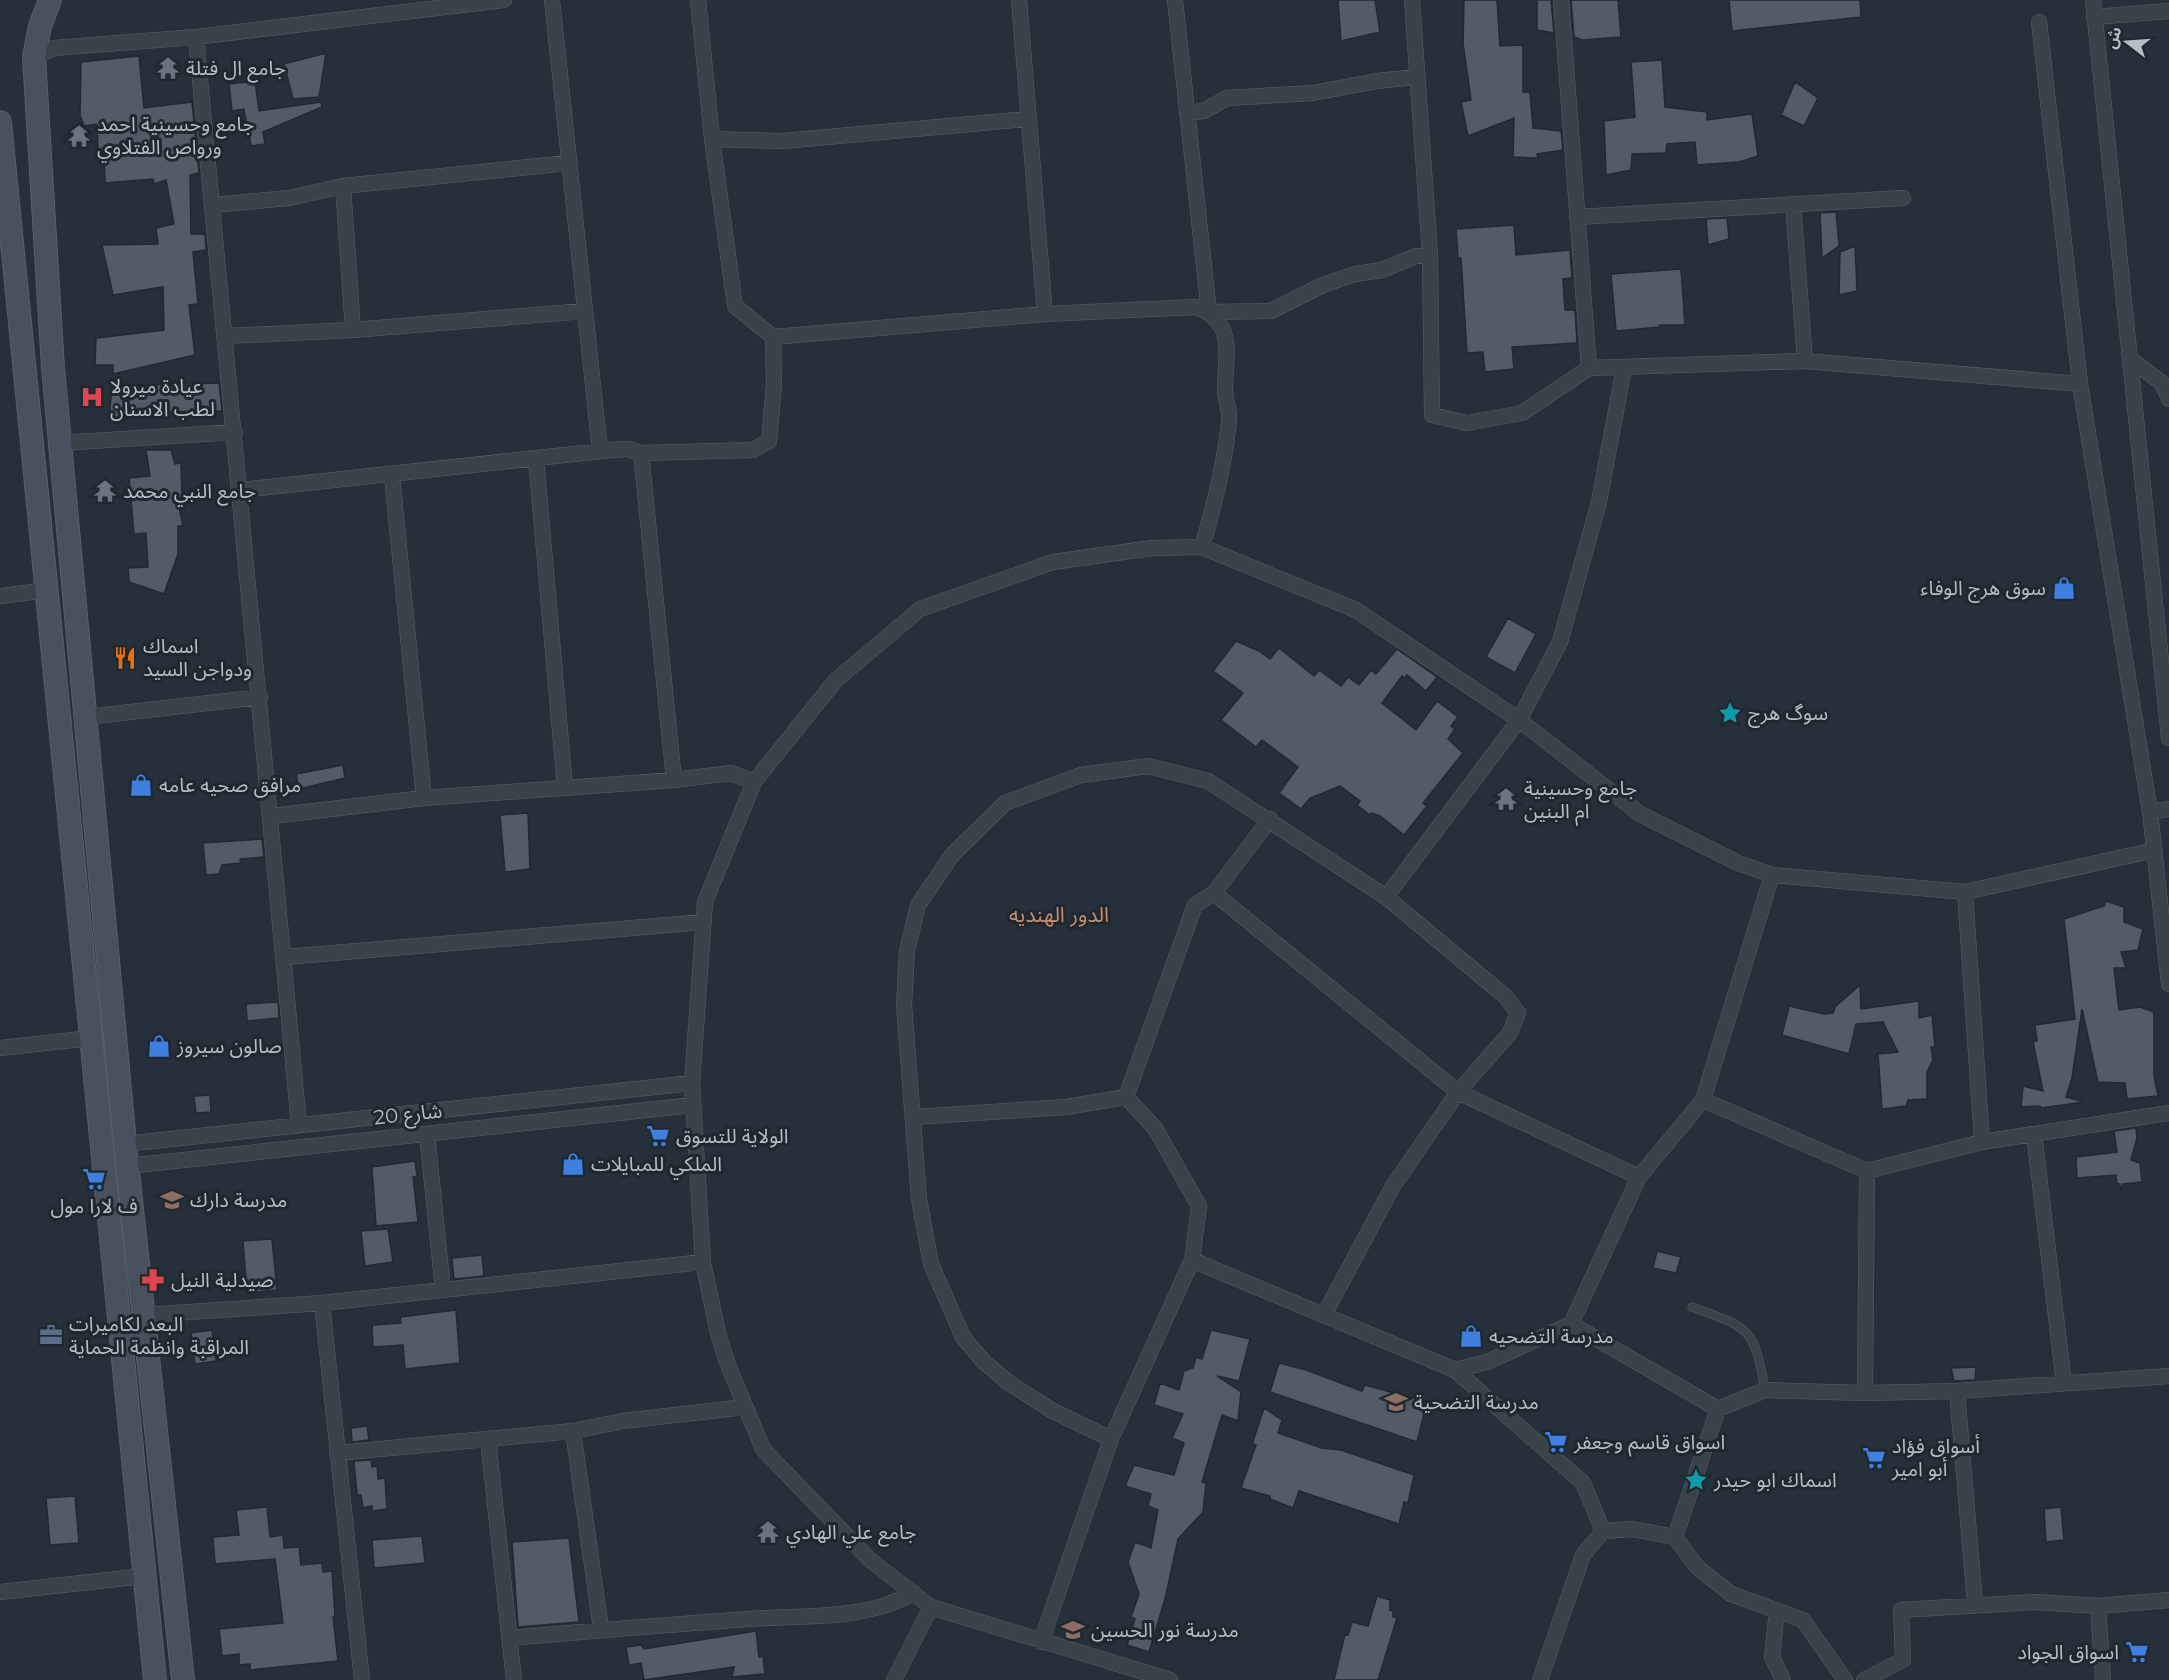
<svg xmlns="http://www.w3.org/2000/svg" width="2169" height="1680" font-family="Montserrat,'Noto Sans Arabic',sans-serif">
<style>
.building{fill:#525c68;stroke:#212931;stroke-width:1.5}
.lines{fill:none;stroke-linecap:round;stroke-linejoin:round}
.service-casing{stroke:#586068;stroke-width:9}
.minor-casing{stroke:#586068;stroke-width:16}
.secondary-casing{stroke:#586068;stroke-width:24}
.service{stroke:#3a424a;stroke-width:8}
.minor{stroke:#3a424a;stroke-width:15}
.secondary{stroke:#48515d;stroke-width:22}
.labels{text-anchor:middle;stroke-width:6;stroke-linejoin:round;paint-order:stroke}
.poi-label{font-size:20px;fill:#b5bdc6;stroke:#1f272f;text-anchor:start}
.street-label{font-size:20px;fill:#b5bdc6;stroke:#1f272f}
.neighbourhood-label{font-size:21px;fill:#c78e6f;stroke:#1f272f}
</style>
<rect width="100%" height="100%" fill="#26303a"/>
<path class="building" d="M1338,0H1375L1380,32L1341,41Z
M1464,0H1497L1500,46L1523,45V92H1530L1533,128L1561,131L1563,150L1537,154L1538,158L1513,157L1514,118L1468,136L1461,102L1471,100L1463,43Z
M1537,0H1551L1554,33L1537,30Z
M1571,0H1618L1621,37L1582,40L1574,37Z
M1729,0H1860L1861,17L1732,31Z
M326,53L319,97L293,99L284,64Z
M139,56L144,108L192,102L199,173L190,175L191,234H205L206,250L193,252L198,304L189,305L195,355L113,374V365H95L96,338L164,330L163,287L113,295L102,245L158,244L156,228L174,224L166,180L154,184L153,179L105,183L104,149L98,150L97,124L84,126L80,115L81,62Z
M1662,60L1665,107L1707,112V120L1752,114L1758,156L1739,162L1697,165L1695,142L1667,144L1666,153L1632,154L1631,170L1606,175L1604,121L1635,117L1631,62Z
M255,81L259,111L321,102L322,107L263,132L265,144L251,146L244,109L232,111L229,84Z
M1795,82L1818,98L1804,126L1781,115Z
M1836,212L1839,246L1822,258L1820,213Z
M1727,218L1729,239L1708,245L1706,219Z
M1514,225L1516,255L1570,250L1572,278L1563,279L1565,310H1575L1577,343L1512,347L1514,369L1485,372L1483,352L1467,353L1461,258H1458L1456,229Z
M1855,246L1857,291L1839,295L1840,252Z
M1681,269L1685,325H1660V327L1616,331L1611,274Z
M219,383L222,411L158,412L146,416V414L109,419L112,386Z
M146,450H171L175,464L181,463L182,498H177L183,526H178V554L164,594L129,582L128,568L148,567L146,533L134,534L129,478L150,476Z
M1508,618L1536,634L1515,673L1486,657Z
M1236,641L1259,651L1270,659L1279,648L1314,676L1319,670L1341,686L1348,677L1359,685L1371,670L1376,674L1397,649L1437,677L1426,691L1407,675L1404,678L1402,676L1382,703L1416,730L1437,701L1458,717L1451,726L1455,729L1448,739L1463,753L1423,803L1427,806L1404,835L1380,816L1372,813L1370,815L1357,805L1360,801L1340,786L1310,798L1301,809L1279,793L1298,767L1262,740L1256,747L1221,720L1243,693L1213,671Z
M343,765L345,778L299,789L296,774Z
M528,813L530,869L505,872L500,815Z
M262,839L264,857L240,859L241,863L222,865L219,874L206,875L203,843Z
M2106,901L2124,907V922L2143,929L2138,950L2121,952L2126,968H2114L2119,1010L2140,1007L2154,1012V1076L2158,1096L2127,1099L2125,1083L2098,1082L2082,1009L2072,1078L2066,1097L2084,1102L2041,1108L2040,1106L2021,1107L2023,1086L2043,1091L2033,1042L2037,1041L2035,1025L2075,1019L2064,919L2104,906Z
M1860,985L1861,1009L1919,1001V1018L1932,1015L1935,1047H1931L1933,1060L1927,1072V1099L1908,1100L1906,1106L1882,1109L1878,1054L1898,1052L1883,1022L1856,1024L1849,1054L1782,1035L1789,1006L1824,1014L1833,1013L1836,1006Z
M278,1002L279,1018L247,1021L246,1004Z
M210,1095L211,1112L196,1113L194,1096Z
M2136,1128L2137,1138L2131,1160L2140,1163L2142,1182L2123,1184L2121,1191L2120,1184H2117L2116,1175L2077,1178L2076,1157L2117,1152L2114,1131Z
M415,1161L417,1176L413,1177L418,1222L376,1226L372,1167Z
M388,1229L393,1262L365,1266L361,1231Z
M272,1239L277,1290L247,1293L243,1241Z
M1657,1251L1681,1257L1676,1273L1653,1268Z
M482,1255L484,1276L454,1279L452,1258Z
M456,1310L460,1363L405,1369L403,1345L373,1347L372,1325L401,1323L400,1317Z
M212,1330L216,1361L195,1364L191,1333Z
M1211,1330L1250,1339L1239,1381L1217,1376L1241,1392L1238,1421L1222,1415L1202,1482L1206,1483L1203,1512L1178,1539L1165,1599L1149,1652L1127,1645L1135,1619L1131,1617L1139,1594L1128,1562L1135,1542L1151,1548L1158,1510L1148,1506L1151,1494L1125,1486L1134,1465L1174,1475L1184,1443L1172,1438L1183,1414L1154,1405L1160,1383L1179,1390L1184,1371L1193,1368L1196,1357L1202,1359Z
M1279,1363L1306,1370L1362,1391L1365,1385L1427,1402L1417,1442L1270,1392Z
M1976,1367L1975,1380L1954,1381L1951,1368Z
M1264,1408L1282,1420L1278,1433L1322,1448L1341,1450L1414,1475L1408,1503L1404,1502L1399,1524L1299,1491L1293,1508L1270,1499V1496L1241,1488L1256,1445L1252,1444Z
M367,1426L369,1440L352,1442L351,1428Z
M371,1460L372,1467L377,1466L378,1479L385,1478L387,1509L372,1511V1506L363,1508L361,1495H357L354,1461Z
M75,1496L79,1543L50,1545L46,1498Z
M267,1507L270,1537L283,1535L284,1548L299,1547L301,1565L322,1563L323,1572L332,1571L335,1617H333L338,1661L250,1670V1664L239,1665V1654L222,1656L219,1629L283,1623L275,1559L215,1564L213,1537L239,1535L236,1510Z
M2061,1507L2064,1540L2046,1542L2044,1509Z
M422,1536L425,1563L374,1568L372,1540Z
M569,1538L579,1622L518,1627L512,1542Z
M1377,1596L1390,1600V1610L1393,1611V1617L1397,1618L1378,1680H1334L1345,1634L1348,1635L1352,1622L1368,1626Z
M756,1631L759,1657L763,1656L765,1674L732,1677L734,1667L644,1680L641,1663L629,1665L626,1647L641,1645L644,1649Z"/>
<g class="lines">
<g class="service-casing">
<path id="service" d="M1692,1307C1750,1328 1754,1327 1765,1390"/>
</g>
<g class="minor-casing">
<path id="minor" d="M552,0L600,451
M698,0L712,139L735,306L773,337L1045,314L1196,307C1237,322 1225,356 1225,389C1225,400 1230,410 1229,421C1225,462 1214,507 1202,547
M1019,0L1045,314
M1175,0L1209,312L1271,311L1323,285L1355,274L1382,270L1416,256L1430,255
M1412,0L1430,255L1432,415L1467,423L1522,413L1589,368L1805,361L2080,384
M1561,0L1589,368
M2093,0L2169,738
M2094,17L2169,11
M2039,22L2080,384L2150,812L2169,984
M196,37L299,1125
M34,57L54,48L196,37L504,0
M1187,113L1204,111L1227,98L1313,93L1377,81L1416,77
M712,139L783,141L1027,119
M343,186L353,330
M1793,204L1805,361
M213,205L289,198L343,186L568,163
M1577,217L1903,198
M226,336L353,330L585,311
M2130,359L2162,383L2169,399
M60,443L235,432
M641,453L674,780
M536,459L565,788
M392,476L424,798
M241,490L611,450L628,449L641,453L753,450L769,441L774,384L773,337
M0,596L48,590
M87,717L260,697
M2150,812L2169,809
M272,816L424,798L674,780L731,773L754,782
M1965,892L1982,1142
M1214,893L1458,1092L1639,1177
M1386,897L1519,720L1560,642L1599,502L1624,368
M285,957L704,922
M0,1048L91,1038
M1126,1097L1195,905L1214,893L1270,819
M1703,1100L1867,1171L1982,1142L2169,1113
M914,1117L1066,1107L1126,1097L1155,1128L1199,1206L1192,1260L1111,1439L1041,1642
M427,1134L443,1290
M2034,1134L2064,1383
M125,1144L692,1083
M128,1166L693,1105
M1192,1260L1455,1370L1487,1362L1571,1324L1639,1177L1703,1100L1772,875
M322,1303L362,1680
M145,1315L322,1303L703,1262
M1571,1324L1718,1409
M1455,1370L1583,1483L1603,1531
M1957,1391L1975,1604
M1865,1393L1867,1171
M573,1431L601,1629
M488,1439L514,1680
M1111,1439L1053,1411L1009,1383L984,1362L963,1337L931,1264L919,1199L904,1005L907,951L918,905L952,855L1005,803L1081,775L1148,766L1208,781L1386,897L1506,997L1518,1013L1510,1033L1458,1092L1393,1186L1324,1315
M337,1453L573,1431L623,1421L745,1407
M1675,1537L1718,1409L1765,1390L1865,1393L1957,1391L2169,1376
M0,1592L144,1576
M2098,1606L2103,1680
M1777,1610L1772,1657L1783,1680
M509,1638C588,1631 668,1625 747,1619C803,1615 863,1621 914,1593
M894,1680L931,1607
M1170,1680L931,1607L870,1560L763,1449L728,1365L718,1333L703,1262L692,1083L705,902L754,782L835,681L920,609L1053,562L1152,548L1202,547L1356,610L1519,720L1640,814L1738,863L1772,875L1965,892L2155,850
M1540,1680L1583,1555L1603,1531L1632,1529L1675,1537L1697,1567L1731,1594L1803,1620L1845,1680
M1864,1680L1903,1660L1901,1610L2035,1602L2098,1606L2169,1600"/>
</g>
<g class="secondary-casing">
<path id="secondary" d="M50,0L40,26L34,57L53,368L125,1144L183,1680
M0,122L155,1680"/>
</g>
<use href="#service" class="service"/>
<use href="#minor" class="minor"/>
<use href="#secondary" class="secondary"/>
</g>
<defs>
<g id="temple-bare" transform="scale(1.8)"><path d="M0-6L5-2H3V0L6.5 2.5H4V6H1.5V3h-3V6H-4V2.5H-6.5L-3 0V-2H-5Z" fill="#6b7280" stroke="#1f272f" stroke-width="2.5" paint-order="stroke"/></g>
<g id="hospital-bare" transform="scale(1.8)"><path d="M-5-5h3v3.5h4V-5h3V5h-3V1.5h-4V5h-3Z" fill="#e0444e" stroke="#1f272f" stroke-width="2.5" paint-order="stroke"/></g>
<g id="shop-bare" transform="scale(1.8)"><path d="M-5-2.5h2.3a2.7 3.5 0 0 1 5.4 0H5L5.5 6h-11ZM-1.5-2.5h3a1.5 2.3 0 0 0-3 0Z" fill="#3f7fe0" stroke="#1f272f" stroke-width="2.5" paint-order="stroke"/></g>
<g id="restaurant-bare" transform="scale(1.8)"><path d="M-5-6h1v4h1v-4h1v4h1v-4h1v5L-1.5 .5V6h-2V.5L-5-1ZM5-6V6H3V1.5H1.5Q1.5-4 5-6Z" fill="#e8710a" stroke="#1f272f" stroke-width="2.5" paint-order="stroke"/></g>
<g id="sight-bare" transform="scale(1.8)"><path d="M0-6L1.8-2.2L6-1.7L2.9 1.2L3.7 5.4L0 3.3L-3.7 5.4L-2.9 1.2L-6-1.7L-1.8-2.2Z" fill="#0f9aa8" stroke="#1f272f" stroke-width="2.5" paint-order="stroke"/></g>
<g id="supermarket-bare" transform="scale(1.8)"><path d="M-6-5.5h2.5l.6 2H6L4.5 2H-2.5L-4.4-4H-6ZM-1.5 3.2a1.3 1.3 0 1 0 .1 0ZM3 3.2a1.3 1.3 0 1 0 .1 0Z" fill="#3f7fe0" stroke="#1f272f" stroke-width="2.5" paint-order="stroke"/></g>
<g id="school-bare" transform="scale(1.8)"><path d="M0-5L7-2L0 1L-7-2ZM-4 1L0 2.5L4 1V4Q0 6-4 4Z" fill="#8d6e63" stroke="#1f272f" stroke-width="2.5" paint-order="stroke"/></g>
<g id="pharmacy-bare" transform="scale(1.8)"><path d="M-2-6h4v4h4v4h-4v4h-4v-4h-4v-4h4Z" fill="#e0444e" stroke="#1f272f" stroke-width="2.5" paint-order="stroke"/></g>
<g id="office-bare" transform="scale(1.8)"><path d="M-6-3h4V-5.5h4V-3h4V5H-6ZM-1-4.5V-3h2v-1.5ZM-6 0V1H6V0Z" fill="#5c6f8a" stroke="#1f272f" stroke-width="2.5" paint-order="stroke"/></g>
</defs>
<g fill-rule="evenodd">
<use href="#temple-bare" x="168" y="68"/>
<use href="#temple-bare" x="79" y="136"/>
<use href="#hospital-bare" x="92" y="397"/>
<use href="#temple-bare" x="105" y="491"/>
<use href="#shop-bare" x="2064" y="588"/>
<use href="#restaurant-bare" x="125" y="658"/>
<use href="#sight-bare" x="1730" y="713"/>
<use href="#shop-bare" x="141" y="785"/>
<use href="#temple-bare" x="1506" y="799"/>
<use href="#shop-bare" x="159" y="1046"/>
<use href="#supermarket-bare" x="658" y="1136"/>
<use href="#shop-bare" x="573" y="1164"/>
<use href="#supermarket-bare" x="94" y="1179"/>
<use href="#school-bare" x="172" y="1200"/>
<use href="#pharmacy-bare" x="153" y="1280"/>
<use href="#office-bare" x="51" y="1335"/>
<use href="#shop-bare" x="1471" y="1336"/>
<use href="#school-bare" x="1396" y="1402"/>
<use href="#supermarket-bare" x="1556" y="1442"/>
<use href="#supermarket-bare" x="1874" y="1458"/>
<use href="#sight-bare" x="1696" y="1480"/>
<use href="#temple-bare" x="768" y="1532"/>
<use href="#school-bare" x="1073" y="1630"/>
<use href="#supermarket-bare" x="2137" y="1652"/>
</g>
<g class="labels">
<g class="poi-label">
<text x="186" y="75">جامع ال فتلة</text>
<text x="97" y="131">جامع وحسينية احمد<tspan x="97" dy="23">ورواص الفتلاوي</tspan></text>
<text x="110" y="393">عيادة ميرولا<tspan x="110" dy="23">لطب الاسنان</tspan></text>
<text x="123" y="498">جامع النبي محمد</text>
<text x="2046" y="595" text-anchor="end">سوق هرج الوفاء</text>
<text x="143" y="653">اسماك<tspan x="143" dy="23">ودواجن السيد</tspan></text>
<text x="1748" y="720">سوگ هرج</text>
<text x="159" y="792">مرافق صحيه عامه</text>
<text x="1524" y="795">جامع وحسينية<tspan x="1524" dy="23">ام البنين</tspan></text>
<text x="177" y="1053">صالون سيروز</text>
<text x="676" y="1143">الولاية للتسوق</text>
<text x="591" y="1171">الملكي للمبايلات</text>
<text x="190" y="1207">مدرسة دارك</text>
<text x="94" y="1213" text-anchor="middle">ف لارا مول</text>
<text x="171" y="1287">صيدلية النيل</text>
<text x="69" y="1331">البعد لكاميرات<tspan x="69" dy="23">المراقبة وانظمة الحماية</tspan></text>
<text x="1489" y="1343">مدرسة التضحيه</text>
<text x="1414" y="1409">مدرسة التضحية</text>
<text x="1574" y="1449">اسواق قاسم وجعفر</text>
<text x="1892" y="1453">أسواق فؤاد<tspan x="1892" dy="23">أبو امير</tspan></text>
<text x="1714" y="1487">اسماك ابو حيدر</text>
<text x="786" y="1539">جامع علي الهادي</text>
<text x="1091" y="1637">مدرسة نور الحسين</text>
<text x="2119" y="1659" text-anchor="end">اسواق الجواد</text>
</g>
<g class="street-label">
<text transform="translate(408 1114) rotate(-6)" y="7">شارع 20</text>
</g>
<g class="neighbourhood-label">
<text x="1059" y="922">الدور الهنديه</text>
</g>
</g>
<g transform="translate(2127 42) rotate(287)" stroke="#1f272f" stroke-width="4.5" paint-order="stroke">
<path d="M0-4.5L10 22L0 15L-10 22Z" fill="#b5bdc6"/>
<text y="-9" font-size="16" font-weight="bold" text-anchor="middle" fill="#b5bdc6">ش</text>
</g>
</svg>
